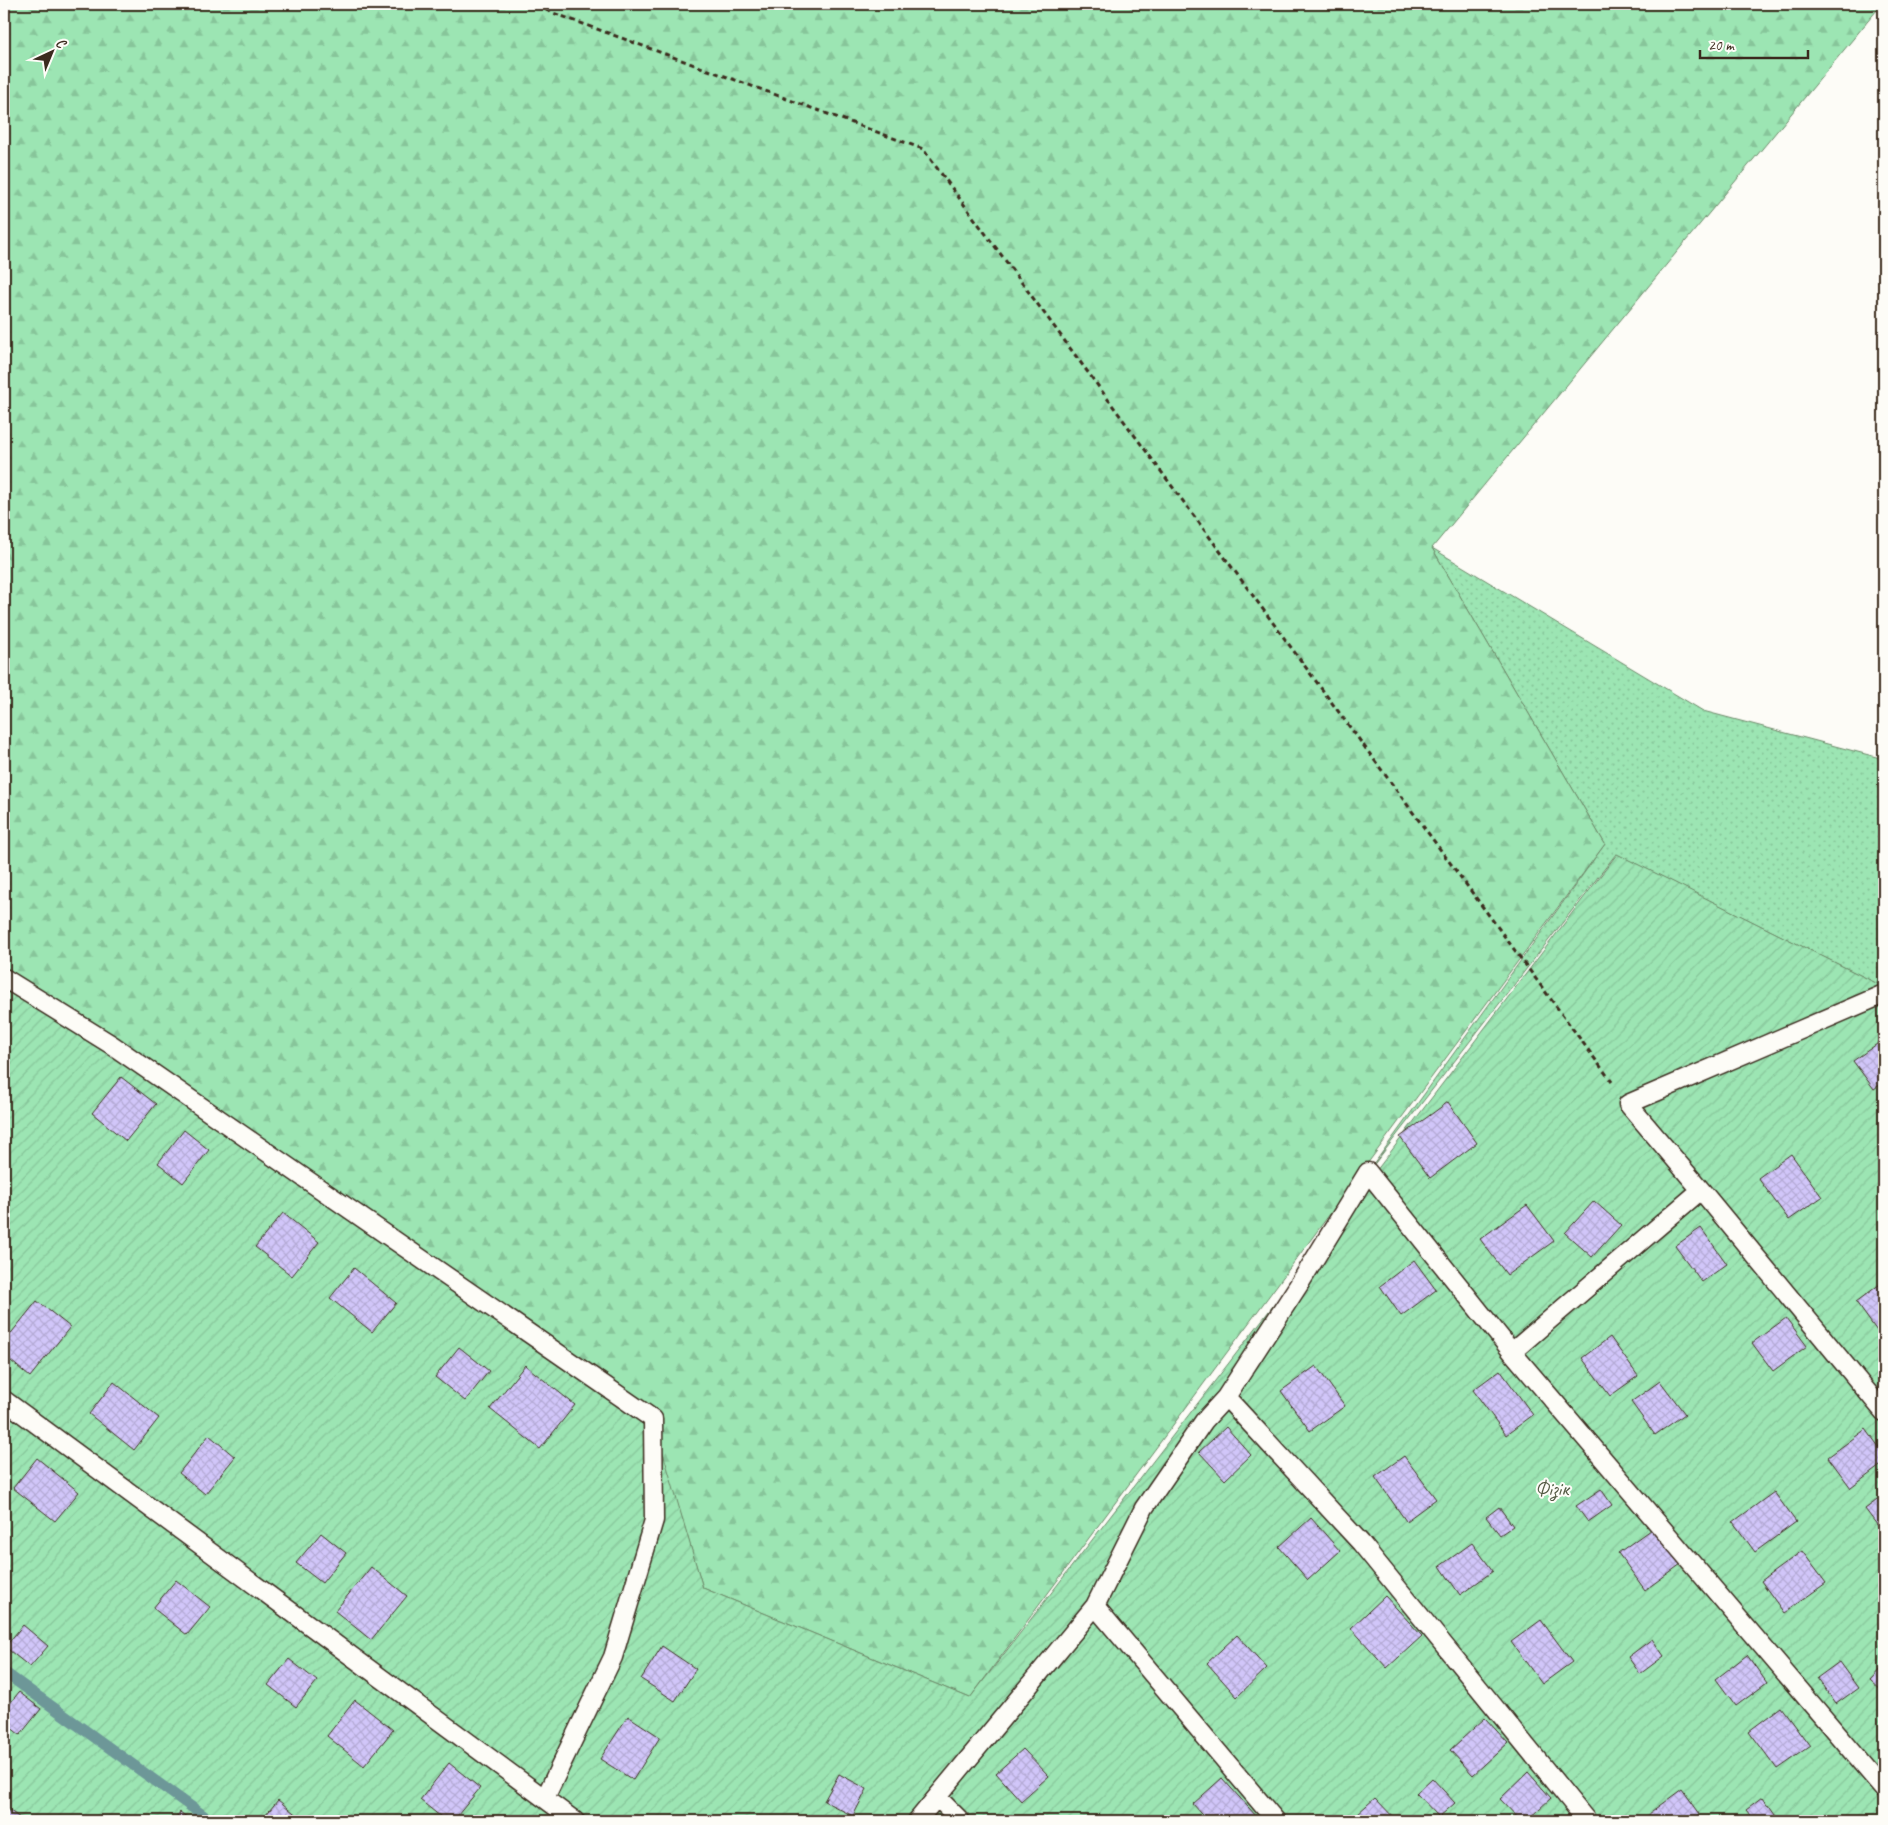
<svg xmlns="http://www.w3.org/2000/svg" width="1888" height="1825" font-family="Caveat,sans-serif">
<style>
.grass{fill:url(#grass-dots);stroke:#6c8868}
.forest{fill:url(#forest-firs);stroke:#6c8868}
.garden{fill:url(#garden-furrows);stroke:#6c8868}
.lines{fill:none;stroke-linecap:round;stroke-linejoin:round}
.stream{stroke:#6d9798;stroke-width:11}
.building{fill:url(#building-cross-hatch);stroke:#3b2a1e}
.service-casing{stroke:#3b2a1e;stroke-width:21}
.path{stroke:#3b2a1e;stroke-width:3;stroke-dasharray:5 4;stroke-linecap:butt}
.service{stroke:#fdfcf7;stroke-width:18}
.labels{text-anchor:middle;stroke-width:4;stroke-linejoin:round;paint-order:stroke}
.park-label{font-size:20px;fill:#535943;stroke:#fdfcf7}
</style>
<defs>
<pattern id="grass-dots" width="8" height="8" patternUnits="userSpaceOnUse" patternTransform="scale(1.25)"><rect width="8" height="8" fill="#9ce5b3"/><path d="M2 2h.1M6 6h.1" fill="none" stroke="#87c59a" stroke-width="1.8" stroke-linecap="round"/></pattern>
<pattern id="forest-firs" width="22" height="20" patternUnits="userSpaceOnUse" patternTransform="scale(1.25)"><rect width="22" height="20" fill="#9ce5b3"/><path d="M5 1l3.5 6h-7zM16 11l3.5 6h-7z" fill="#87c59a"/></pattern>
<pattern id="garden-furrows" width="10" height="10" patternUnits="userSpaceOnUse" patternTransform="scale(1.25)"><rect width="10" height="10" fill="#9ce5b3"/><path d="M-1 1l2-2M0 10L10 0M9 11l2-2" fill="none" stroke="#87c59a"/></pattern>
<pattern id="building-cross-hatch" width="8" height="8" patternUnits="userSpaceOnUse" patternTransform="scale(1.25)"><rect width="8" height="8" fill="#d1c6f9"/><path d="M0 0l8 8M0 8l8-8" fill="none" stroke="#b4aad5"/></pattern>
</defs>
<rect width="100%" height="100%" fill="#fdfcf7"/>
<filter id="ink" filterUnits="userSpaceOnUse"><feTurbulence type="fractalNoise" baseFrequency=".02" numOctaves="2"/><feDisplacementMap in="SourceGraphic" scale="10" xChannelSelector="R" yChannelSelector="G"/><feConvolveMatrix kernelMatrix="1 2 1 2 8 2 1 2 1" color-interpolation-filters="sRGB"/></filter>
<g filter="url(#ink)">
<path class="grass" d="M1432,548L1703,711L1884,759V987L1616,854L1368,1172L1605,844Z"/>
<path class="forest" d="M4,4H1882L1432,548L1605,844L970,1698L703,1588L652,1419L4,978Z"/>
<path class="garden" d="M1617,854L1884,987V1821H4V978L653,1419L703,1588L970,1698L1310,1258Z"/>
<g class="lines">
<path class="stream" d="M4,1672L211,1821"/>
</g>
<path class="building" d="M1884,1039V1082L1874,1089L1853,1061Z
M121,1077L156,1104L126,1141L92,1113Z
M1448,1102L1477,1143L1430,1178L1400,1137Z
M184,1130L209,1150L183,1183L158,1163Z
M1791,1154L1822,1197L1789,1220L1758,1178Z
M1594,1201L1621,1225L1592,1257L1565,1233Z
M1527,1205L1554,1241L1507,1275L1480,1239Z
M283,1213L319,1242L292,1276L255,1247Z
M1701,1228L1727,1264L1702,1282L1675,1246Z
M1414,1260L1436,1290L1401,1316L1380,1286Z
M354,1268L396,1303L372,1332L330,1298Z
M1883,1282L1884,1284V1326L1877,1331L1856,1302Z
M37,1301L70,1327L30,1377L4,1355V1342Z
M1786,1318L1807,1346L1773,1371L1752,1343Z
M1610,1337L1638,1376L1610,1396L1582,1358Z
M459,1347L489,1371L465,1401L435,1377Z
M525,1365L575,1405L540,1449L490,1409Z
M1316,1366L1345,1406L1310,1431L1281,1391Z
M1500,1370L1533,1415L1506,1435L1473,1390Z
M1660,1381L1685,1414L1655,1435L1631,1402Z
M114,1382L159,1418L134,1450L89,1414Z
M1226,1427L1251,1455L1225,1480L1199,1452Z
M1866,1429L1884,1454V1463L1851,1488L1828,1457Z
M209,1435L235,1457L205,1494L179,1473Z
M1404,1456L1436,1499L1406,1521L1375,1477Z
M37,1458L79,1492L55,1521L13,1488Z
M1601,1489L1612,1505L1588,1522L1576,1506Z
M1774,1492L1796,1522L1755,1552L1733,1522Z
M1884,1495V1534L1865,1509Z
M1499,1507L1513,1526L1500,1535L1486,1517Z
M1311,1518L1340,1551L1308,1580L1279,1547Z
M1654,1527L1681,1564L1645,1590L1618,1553Z
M321,1533L346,1553L322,1583L296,1563Z
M1472,1543L1493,1571L1460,1595L1440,1566Z
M1802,1551L1826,1583L1784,1613L1761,1581Z
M371,1567L407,1596L371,1640L335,1611Z
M176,1580L210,1607L187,1635L153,1608Z
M1385,1596L1422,1636L1387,1668L1351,1628Z
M1541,1620L1572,1662L1542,1684L1511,1642Z
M23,1625L48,1646L30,1667L5,1647Z
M1237,1635L1267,1668L1237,1697L1207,1663Z
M1652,1639L1664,1656L1640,1674L1628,1657Z
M662,1646L696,1669L675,1701L641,1679Z
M1747,1655L1767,1683L1736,1706L1716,1679Z
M289,1659L317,1681L296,1707L268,1685Z
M1839,1662L1858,1688L1836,1704L1817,1678Z
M1884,1665V1693L1870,1680Z
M19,1692L41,1709L20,1735L4,1722V1711Z
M355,1700L393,1730L364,1766L327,1736Z
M1781,1707L1810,1746L1777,1769L1749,1731Z
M628,1716L660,1737L633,1780L600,1759Z
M1485,1718L1508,1743L1473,1775L1450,1750Z
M1023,1749L1049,1776L1021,1801L996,1773Z
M449,1763L480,1788L453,1821H446L420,1800Z
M1528,1772L1551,1798L1526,1821H1521L1500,1799Z
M839,1774L867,1789L853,1816L824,1801Z
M1222,1778L1257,1817L1252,1821H1208L1193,1804Z
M1432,1778L1455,1803L1439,1817L1416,1793Z
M1682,1789L1700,1814L1691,1821H1653L1648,1814Z
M1763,1797L1780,1821H1755L1746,1810Z
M1375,1798L1397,1821H1349Z
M278,1800L304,1821H261Z
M9,1810L24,1821H4V1816Z
M180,1812L192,1821H173Z"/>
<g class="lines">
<g class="service-casing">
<path id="service" d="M4,978L112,1045L653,1419L654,1520L613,1657L545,1798
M1884,994L1628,1104L1701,1190L1884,1412
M1512,1352L1701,1190
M1226,1397L1361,1543L1587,1821
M4,1400L575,1821
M1095,1606L1144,1508L1204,1421L1226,1397L1300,1283L1368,1172L1512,1352L1884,1789
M937,1797L961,1821
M917,1821L1095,1606L1276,1821"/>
</g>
<path class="path" d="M529,4L923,149L1612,1082"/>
<use href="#service" class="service"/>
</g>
</g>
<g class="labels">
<g class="park-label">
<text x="1552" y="1495">Фізік</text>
</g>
</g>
<rect width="1888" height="1825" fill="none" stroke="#fdfcf7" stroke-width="20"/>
<rect x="10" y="10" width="1868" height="1805" fill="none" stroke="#3b2a1e" stroke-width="2" filter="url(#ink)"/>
<g transform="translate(52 52) rotate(44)" stroke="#fdfcf7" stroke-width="4" paint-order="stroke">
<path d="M0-4L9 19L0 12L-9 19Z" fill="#3b2a1e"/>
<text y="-8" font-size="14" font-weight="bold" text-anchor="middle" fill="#3b2a1e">С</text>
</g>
<path d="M1700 50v8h108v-8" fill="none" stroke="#3b2a1e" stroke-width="2.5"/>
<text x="1708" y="50" font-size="15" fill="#3b2a1e" stroke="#fdfcf7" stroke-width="4" paint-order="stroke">20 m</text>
</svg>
